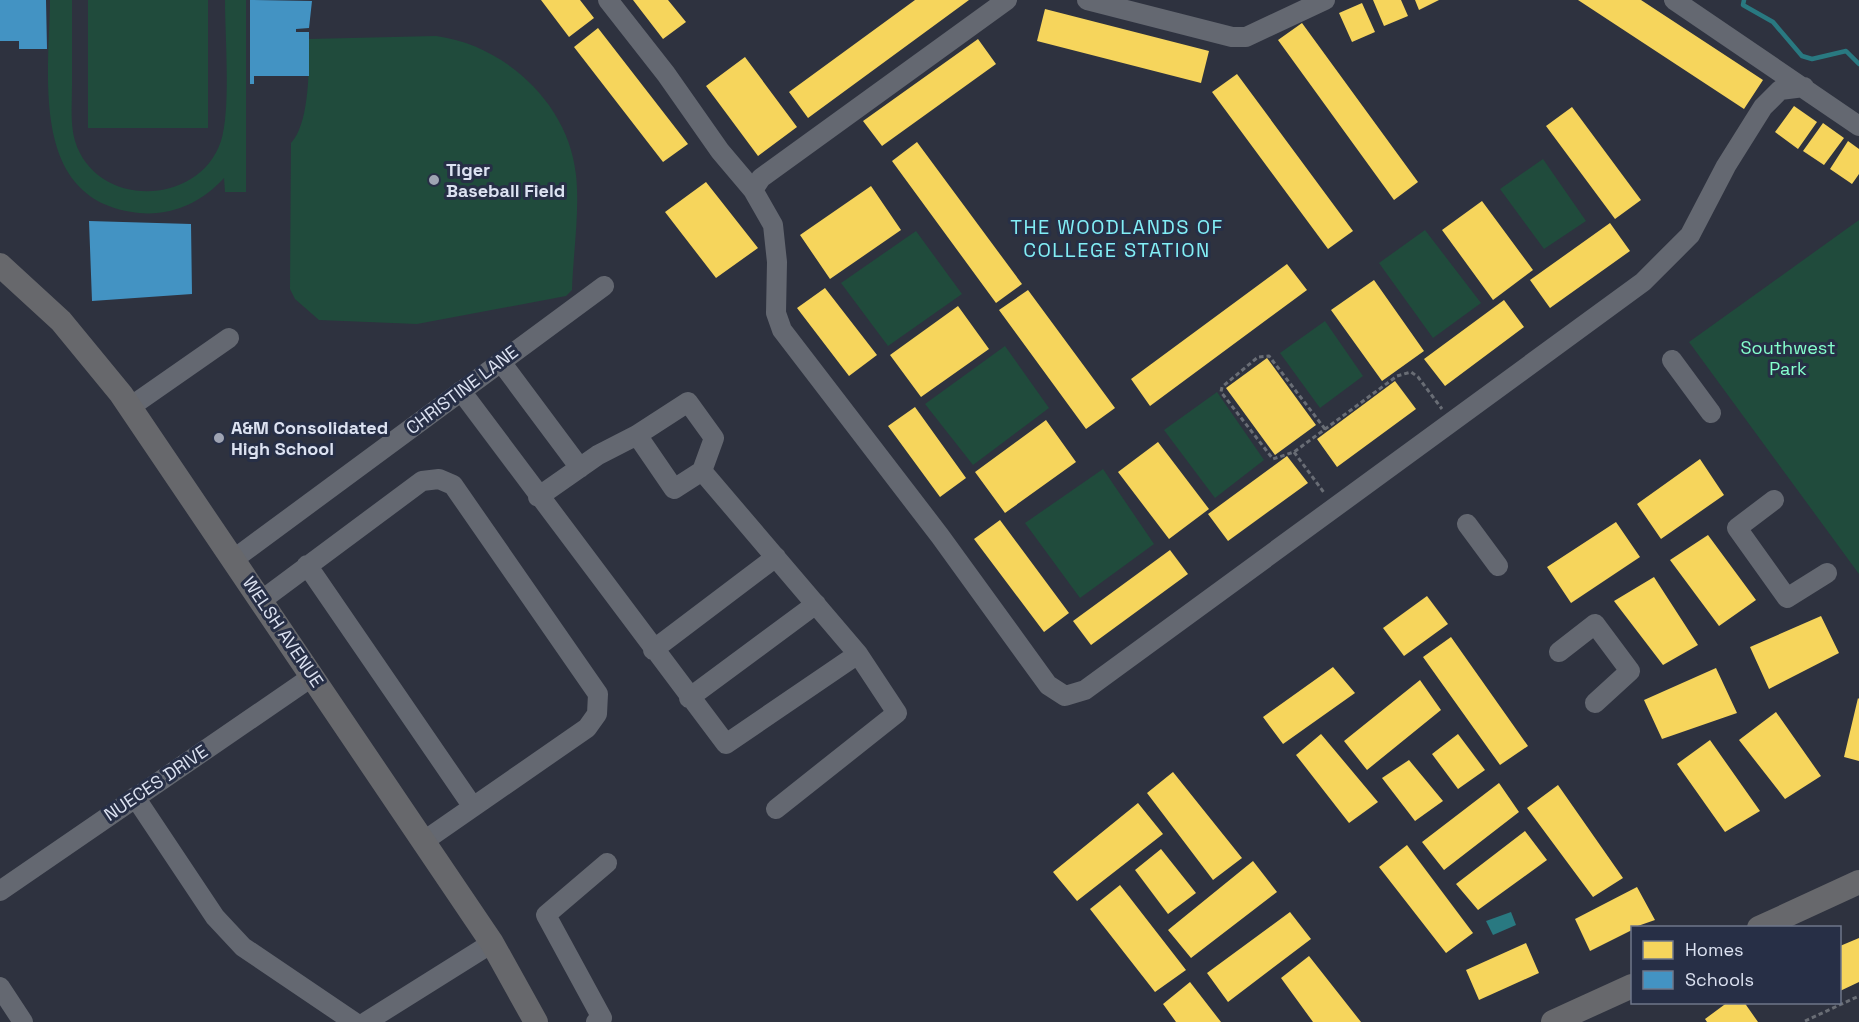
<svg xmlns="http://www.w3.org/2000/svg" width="1859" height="1022" font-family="'Space Grotesk',sans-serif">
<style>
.green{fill:#204b3c}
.water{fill:#297981}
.homes{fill:#f6d55c}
.schools{fill:#4393c3}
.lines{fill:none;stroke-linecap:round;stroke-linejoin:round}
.stream{stroke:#297981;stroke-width:4.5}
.path{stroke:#696d75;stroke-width:3;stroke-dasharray:4.5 3;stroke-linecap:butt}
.minor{stroke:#646871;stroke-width:20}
.major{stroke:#67686c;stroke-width:24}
.poi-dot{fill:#9fa4b3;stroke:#272f46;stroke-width:2}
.labels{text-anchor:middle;stroke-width:6;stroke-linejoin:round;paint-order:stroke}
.poi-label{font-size:18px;font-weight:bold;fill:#dce2f1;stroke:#272f46;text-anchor:start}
.park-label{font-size:18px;fill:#85ffcd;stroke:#272f46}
.street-label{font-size:18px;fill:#dce2f1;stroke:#272f46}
.neighbourhood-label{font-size:20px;letter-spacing:1.5px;fill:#82eef6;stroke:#272f46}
</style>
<rect width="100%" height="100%" fill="#2e323f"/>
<path class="green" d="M50,0H72C72,29 72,58 72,86C72,104 70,124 75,141C96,209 199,207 221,141C231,109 225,36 225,0H246V192H225L224,178C202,202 173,216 139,213C29,202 49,78 50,0Z
M88,0H208V128H88Z
M436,36C505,45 569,104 576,175C580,211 573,254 572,290L566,296L417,324L319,320L295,299L290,289L291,143C310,123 309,66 309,39Z
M1543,159L1586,221L1544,249L1500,189Z
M1859,220V574L1689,342Z
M1425,230L1481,303L1433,338L1379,263Z
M916,231L962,294L888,346L841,283Z
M1325,321L1363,376L1320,408L1280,353Z
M1005,346L1049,408L973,465L925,404Z
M1217,392L1264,460L1215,498L1164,430Z
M1103,469L1154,544L1080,598L1025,523Z"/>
<path class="water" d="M1511,912L1516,925L1493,935L1486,921Z"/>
<path class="homes" d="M541,0H580L594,18L569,37Z
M633,0H668L686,22L663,39Z
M915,0H969L808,118L789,92Z
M1373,0H1401L1408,16L1384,26Z
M1415,0H1439L1419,10Z
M1578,0H1641L1763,80L1744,109Z
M1362,3L1375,32L1352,42L1339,13Z
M1045,9L1209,51L1201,83L1037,41Z
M1302,23L1418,182L1394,200L1278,40Z
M598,28L688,144L663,162L574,47Z
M978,39L996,64L882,146L863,121Z
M745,57L797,127L758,156L706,86Z
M1237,74L1353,231L1328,249L1212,92Z
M1794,106L1817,122L1798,149L1775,132Z
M1572,107L1641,200L1615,219L1546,126Z
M1823,123L1844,138L1824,165L1803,151Z
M1848,141L1859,149V174L1852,184L1830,169Z
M917,142L1022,284L996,303L892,161Z
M706,182L758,248L716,278L665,212Z
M871,186L901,230L830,279L800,235Z
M1482,201L1533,270L1493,300L1442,230Z
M1610,223L1630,251L1550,308L1530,280Z
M1287,264L1307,290L1150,406L1131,379Z
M1374,280L1424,351L1382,381L1331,310Z
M825,288L877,355L849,376L797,308Z
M1028,290L1115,408L1086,429L999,310Z
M1504,300L1524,327L1445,386L1424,359Z
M958,306L989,349L921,397L890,355Z
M1267,358L1316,425L1275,455L1226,388Z
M1395,381L1416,409L1337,467L1317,439Z
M915,407L966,478L940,497L888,426Z
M1046,420L1076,462L1005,513L975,472Z
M1158,442L1209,509L1169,539L1118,472Z
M1287,456L1308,483L1228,541L1208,514Z
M1700,459L1724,495L1661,539L1637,504Z
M1000,520L1069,613L1044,632L974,539Z
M1616,522L1640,557L1571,603L1547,567Z
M1708,535L1756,600L1719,626L1670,560Z
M1170,550L1188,574L1091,645L1073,621Z
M1654,577L1698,645L1663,665L1614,601Z
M1427,596L1448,624L1404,656L1383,628Z
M1821,616L1839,653L1769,689L1750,647Z
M1451,637L1528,746L1500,765L1423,657Z
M1333,667L1355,693L1283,744L1263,717Z
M1716,668L1737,713L1662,739L1644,700Z
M1420,680L1441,710L1367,770L1344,741Z
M1858,698L1859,699V761L1844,757Z
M1776,712L1821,776L1785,799L1739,740Z
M1321,734L1378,802L1349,823L1296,755Z
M1458,734L1485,770L1458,789L1432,754Z
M1710,740L1760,811L1725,832L1677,764Z
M1409,760L1443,801L1415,821L1382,778Z
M1173,772L1242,858L1213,880L1147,793Z
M1499,783L1519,812L1444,870L1422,842Z
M1558,785L1623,878L1593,897L1527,808Z
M1138,803L1163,834L1077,901L1053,872Z
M1525,831L1547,860L1478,910L1456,884Z
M1407,845L1473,933L1446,953L1379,867Z
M1161,849L1196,893L1168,914L1135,870Z
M1253,861L1277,892L1191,958L1168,930Z
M1120,885L1186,970L1155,992L1090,909Z
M1637,887L1655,920L1632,928V930L1590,951L1575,919Z
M1290,912L1311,939L1228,1002L1207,973Z
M1859,938V982L1840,991V946Z
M1526,943L1539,973L1479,1000L1466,970Z
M1309,956L1361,1022H1313L1281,978Z
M1190,982L1221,1022H1176L1163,1004Z
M1728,1002H1744L1758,1022H1707L1705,1019Z"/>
<path class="schools" d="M0,0H46L47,49H19V41H0Z
M250,0L312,1L309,28L296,29V32H309V76H254V84H250Z
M89,221L191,224L192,294L92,301Z"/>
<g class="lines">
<path class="stream" d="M1744,0L1743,5L1773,22L1802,56L1812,59L1846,51L1859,64"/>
<path class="path" d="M1325,429L1269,356L1258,357L1222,387L1221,392L1273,459L1294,452L1397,376L1411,372L1418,377L1442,409
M1294,452L1325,494
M1805,1021L1859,996"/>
<path class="minor" d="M608,0L666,74L720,151L753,190L773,225L777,262L776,313L782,330L940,536L1048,685L1065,696L1085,690L1643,282L1690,235L1726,166L1763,107L1780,90L1804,87
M1087,0L1232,37H1246L1325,0
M1674,0L1859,126
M753,190L761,178L1007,0
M1672,360L1711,413
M501,362L580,468
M461,391L726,744L858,654L702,471L674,489L637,435L598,455L538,497
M130,407L229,338
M637,435L688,402L714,438L702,471
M1774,500L1737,528L1787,598L1827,573
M1467,524L1498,566
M234,559L604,286
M307,565L473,807
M262,600L422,481L439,479L453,485L598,694L597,714L587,728L424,841
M653,650L776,557
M1559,652L1595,624L1630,671L1595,703
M689,698L816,604
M135,797L215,917L243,947L354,1022
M776,809L897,713L858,654
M0,891L313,676
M0,987L23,1022
M366,1022L492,943
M596,1022L602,1018L546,915L607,863"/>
<path class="major" d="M0,265L61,321L121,394L492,943L536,1022
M1759,928L1859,882
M1553,1022L1632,986"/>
</g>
<g class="poi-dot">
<circle cx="434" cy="180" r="6"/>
<circle cx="219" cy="438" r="6"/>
</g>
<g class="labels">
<g class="poi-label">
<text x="446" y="176">Tiger<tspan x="446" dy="21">Baseball Field</tspan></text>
<text x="231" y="434">A&amp;M Consolidated<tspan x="231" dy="21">High School</tspan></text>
</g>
<g class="park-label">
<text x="1788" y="354">Southwest<tspan x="1788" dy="21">Park</tspan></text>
</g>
<g class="street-label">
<text transform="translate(462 390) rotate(-37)" y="6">CHRISTINE LANE</text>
<text transform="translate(283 632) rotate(56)" y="6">WELSH AVENUE</text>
<text transform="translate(156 783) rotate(-34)" y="6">NUECES DRIVE</text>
</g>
<g class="neighbourhood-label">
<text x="1117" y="234">THE WOODLANDS OF<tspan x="1117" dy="23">COLLEGE STATION</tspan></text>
</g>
</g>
<rect x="1631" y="926" width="210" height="78" fill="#272f46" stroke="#6f778a" stroke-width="1.5"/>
<rect x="1643" y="941" width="30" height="18" fill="#f6d55c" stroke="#6f778a" stroke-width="1.5"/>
<text x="1685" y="956" font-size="18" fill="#dce2f1">Homes</text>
<rect x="1643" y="971" width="30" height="18" fill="#4393c3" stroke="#6f778a" stroke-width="1.5"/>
<text x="1685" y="986" font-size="18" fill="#dce2f1">Schools</text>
</svg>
